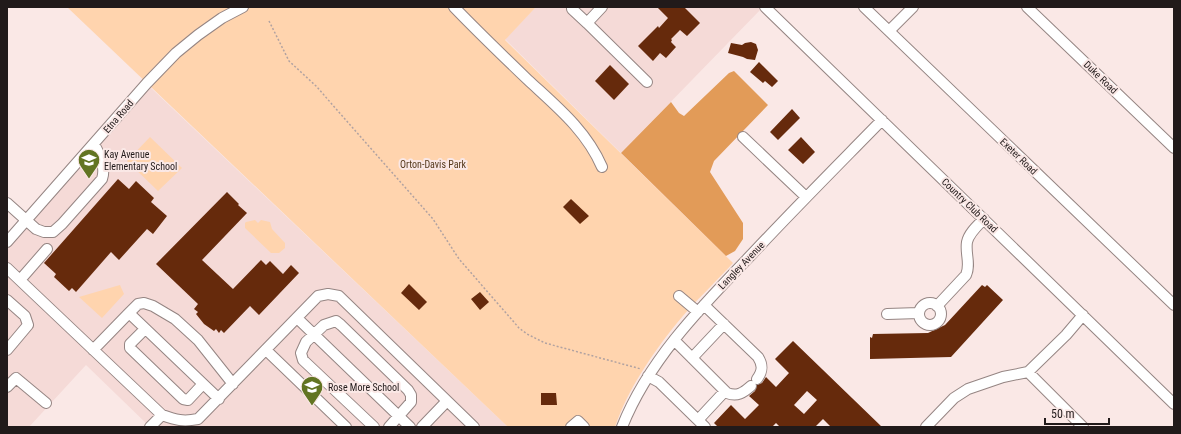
<svg xmlns="http://www.w3.org/2000/svg" width="1181" height="434" font-family="'Roboto Condensed',sans-serif">
<style>
.built{fill:#f5dad7}
.green{fill:#ffd4ae}
.forest{fill:#e29b58}
.building{fill:#662a0c;fill-rule:evenodd}
.lines{fill:none;stroke-linecap:round;stroke-linejoin:round}
.minor-casing{stroke:#958583;stroke-width:12}
.path{stroke:#b1a2a1;stroke-width:1.5;stroke-dasharray:2 2;stroke-linecap:butt}
.minor{stroke:#fff;stroke-width:10}
.labels{text-anchor:middle;stroke-width:4;stroke-linejoin:round;paint-order:stroke}
.street-label{font-size:10px;fill:#211a1a;stroke:#fae8e6}
.poi-label{font-size:10px;fill:#211a1a;stroke:#fae8e6;text-anchor:start}
.park-label{font-size:10px;fill:#56391c;stroke:#fae8e6}
</style>
<rect width="100%" height="100%" fill="#fae8e6"/>
<path class="built" d="M536,7H763L621,153L505,39Z
M150,87L508,427H150L86,365L29,427H7V249Z"/>
<path class="green" d="M67,7H536L505,40L733,263C715,283 694,302 677,323C652,354 628,389 615,427H508Z
M150,137L182,168L158,191L127,161Z
M255,220L258,223L261,220L270,222L272,229L285,243V248L279,253H271L245,228V223L246,222Z
M120,285L124,294L102,318L79,297Z"/>
<path class="forest" d="M734,71L768,105L714,161L710,172L743,223V239L735,251L726,256L621,153L671,102L679,113L684,116L729,73Z"/>
<path class="building" d="M657,7H684L700,23L687,36L680,30L671,39L672,40L671,42L676,47L666,58L660,53L653,61L638,46L658,26L659,28L668,18Z
M751,42L756,44L758,50L755,60L747,59L743,57L728,53L731,43L742,45L745,43Z
M759,62L778,81L772,87L765,81L763,83L750,72Z
M610,65L629,84L614,100L595,81Z
M792,109L800,118L778,140L770,132Z
M801,137L815,152L803,164L788,150Z
M118,179L129,189L136,181L154,198L151,202L167,216L153,234L147,229L119,260L111,252L76,292L72,288L69,291L54,277L56,274L44,263Z
M227,192L239,204L238,205L247,213L202,260L233,289L261,260L266,265L270,261L283,274L291,265L299,273L259,315L250,306L224,333L221,330L219,333L216,329L214,331L204,324L196,314L198,312L194,309L198,304L156,264Z
M571,199L589,216L580,224L563,207Z
M409,284L427,302L419,310L401,293Z
M982,285L985,287L987,285L1003,300L951,357L870,359V337L872,338L873,334L928,333L945,325Z
M480,292L489,302L480,310L471,299Z
M793,341L882,427H831L823,419L815,427H780L776,423L772,427H718L714,423L731,405L745,419L759,405L749,396L755,391L757,385L762,383L766,377L776,387L789,373L775,359ZM807,391L817,400L804,414L794,405Z
M541,393H556L557,405H541Z"/>
<g class="lines">
<g class="minor-casing">
<path id="minor" d="M454,7C478,32 503,56 528,80C556,106 586,130 602,167
M572,7V9L587,23
M602,7L587,23L647,82
M765,7L1174,404
M864,7L1174,305
M1027,7L1174,148
M889,31L913,7
M743,137L806,197
M7,203L36,229L44,232H53L62,224L102,179C106,167 100,155 94,144
M7,242L147,83L176,53L198,35L222,18L243,7
M7,268L162,415C176,420 183,422 198,419L318,296L328,294L339,296L474,427
M20,280L47,249
M679,296L698,312
M7,300L25,316L28,325L7,350
M919 314a11 11 0 1 1 22 0a11 11 0 1 1-22 0Z
M704,305L758,357C763,365 763,371 757,379
M937,306L966,275C971,264 965,254 967,242C969,233 977,226 984,219
M129,313L219,399
M887,314L919,313
M297,318L410,427
M145,329L130,344V348L183,399L188,400L203,384
M674,340L727,393C737,397 743,393 751,386
M93,350L129,313L138,304L144,303L153,306L175,319L198,340L233,384
M266,350L346,427
M692,358L724,324
M1028,372L1083,427
M648,376L659,382L705,427
M7,387L16,378L46,403
M698,420L725,391
M150,427L162,415
M374,427L303,360L301,353L306,342L324,325L336,321L341,325L408,390L411,395V402L389,427
M422,427L447,401
M571,427L578,421L584,427
M622,427C649,359 703,305 753,253C795,208 839,164 882,120
M926,427L954,398L968,389L1003,377L1028,372L1066,335L1083,315"/>
</g>
<path class="path" d="M269,21L289,61L316,86L433,219L459,259L519,328L527,334L545,343L641,369"/>
<use href="#minor" class="minor"/>
</g>
<defs>
<g id="school-pin" transform="scale(1.15)"><path d="M0 17L-7.5 6A9.5 9.5 0 1 1 7.5 6Z" fill="#627422" stroke="#fae8e6"/><path d="M0-5L7-2L0 1L-7-2ZM-4 1L0 2.5L4 1V4Q0 6-4 4Z" fill="#fff"/></g>
</defs>
<g fill-rule="evenodd">
<use href="#school-pin" x="89" y="160"/>
<use href="#school-pin" x="312" y="387"/>
</g>
<g class="labels">
<g class="street-label">
<text transform="translate(1101 77) rotate(44)" y="4">Duke Road</text>
<text transform="translate(118 116) rotate(-49)" y="4">Etna Road</text>
<text transform="translate(1019 156) rotate(44)" y="4">Exeter Road</text>
<text transform="translate(970 205) rotate(44)" y="4">Country Club Road</text>
<text transform="translate(741 265) rotate(-46)" y="4">Langley Avenue</text>
</g>
<g class="poi-label">
<text x="104" y="158">Kay Avenue<tspan x="104" dy="12">Elementary School</tspan></text>
<text x="328" y="391">Rose More School</text>
</g>
<g class="park-label">
<text x="433" y="168">Orton-Davis Park</text>
</g>
</g>
<rect width="1181" height="434" fill="none" stroke="#211a1a" stroke-width="16"/>
<path d="M1045 418v6h64v-6" fill="none" stroke="#211a1a" stroke-width="2"/>
<text x="1051" y="418" font-size="12" fill="#211a1a" stroke="#fae8e6" stroke-width="3" paint-order="stroke">50 m</text>
</svg>
